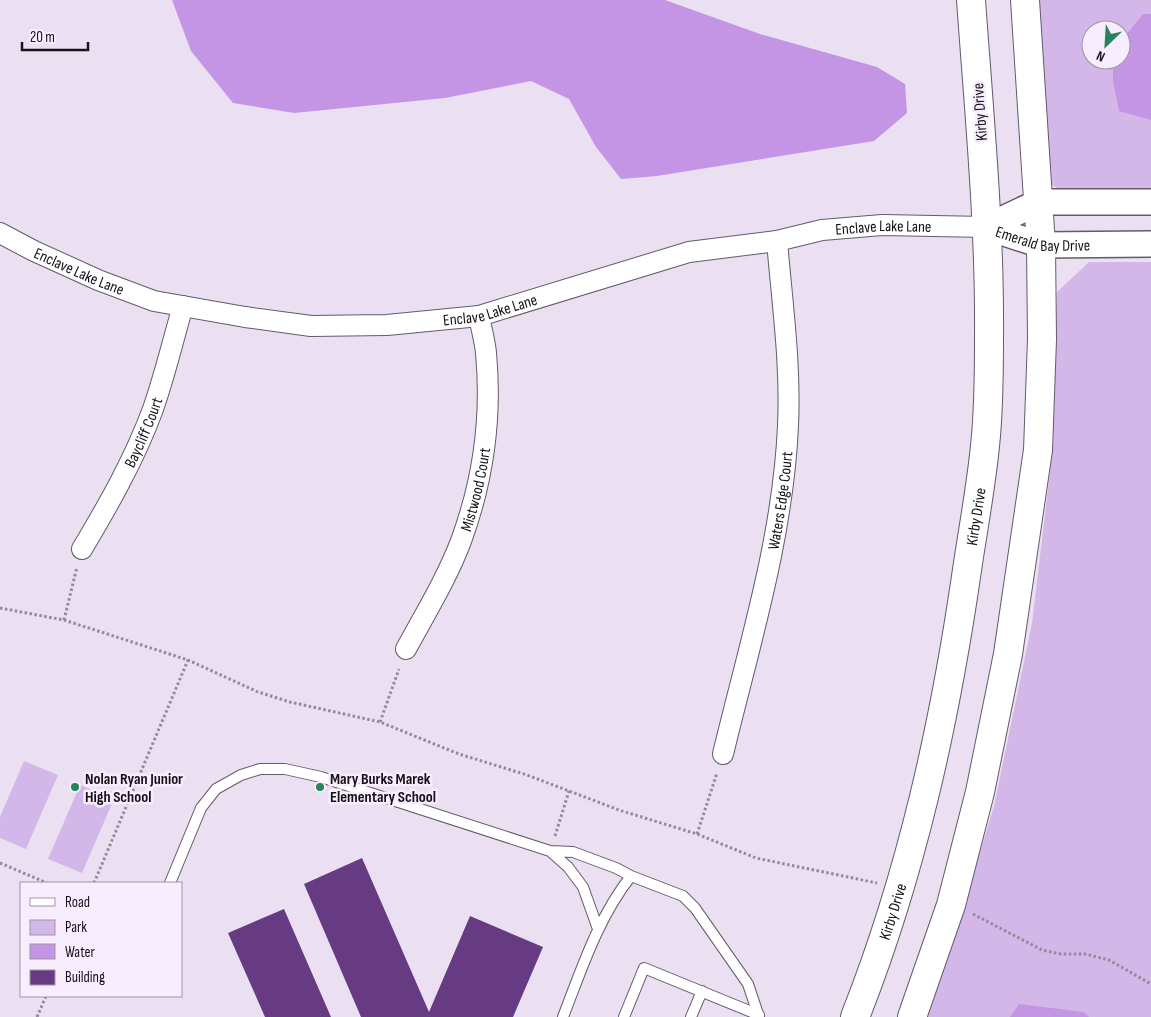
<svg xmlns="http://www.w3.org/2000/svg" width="1151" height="1017" font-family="'Sofia Sans Condensed',sans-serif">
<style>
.green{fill:#d3b7e9;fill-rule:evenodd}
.water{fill:#c495e5}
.building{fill:#673b84}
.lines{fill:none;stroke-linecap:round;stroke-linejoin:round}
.service-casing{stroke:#635a6a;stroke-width:12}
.minor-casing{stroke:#635a6a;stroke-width:22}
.tertiary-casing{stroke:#635a6a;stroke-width:28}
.secondary-casing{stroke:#635a6a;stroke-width:30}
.path{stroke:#928b98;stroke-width:3;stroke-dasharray:2.5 2.5;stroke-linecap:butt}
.service{stroke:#fff;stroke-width:10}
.minor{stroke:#fff;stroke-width:20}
.tertiary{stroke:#fff;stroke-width:25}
.secondary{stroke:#fff;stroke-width:28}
.poi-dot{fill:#26835b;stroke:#f7edff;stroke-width:2}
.labels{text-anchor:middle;stroke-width:5;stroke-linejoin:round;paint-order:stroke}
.street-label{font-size:16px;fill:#151218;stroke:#f7edff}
.poi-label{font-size:16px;font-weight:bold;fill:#151218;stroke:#f7edff;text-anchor:start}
</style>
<rect width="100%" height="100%" fill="#eae0f2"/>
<path class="green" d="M1031,0H1151V192H1063L1049,183ZM1091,30H1121V60H1091Z
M1089,262H1151V1017H925L956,930L994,806L1032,623L1053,447L1057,292Z
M24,761L58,775L26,849L0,838V817Z
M80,785L114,799L82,873L48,859Z"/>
<path class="water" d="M172,0H665L760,34L877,67L905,84L907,113L874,141L657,176L621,179L596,147L569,99L531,81L445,98L294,113L233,103L191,51Z
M1143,14H1151V120L1119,111L1113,81V60H1121V41Z
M1019,1004L1084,1012L1089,1017H1010Z"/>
<path class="building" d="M362,858L429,1012L470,916L543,947L513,1017H361L304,884Z
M284,909L331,1017H265L228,933Z"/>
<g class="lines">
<g class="service-casing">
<path id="service" d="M550,851L568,867L583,887L598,929
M170,883L201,808L216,789L241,775L260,769H285L321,777L550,851L573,852L616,868L631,876
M563,1017C582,968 598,918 631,876L683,896L695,908L748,984L759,1017
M624,1017L644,968L759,1015
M691,1017L702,991"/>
</g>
<g class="minor-casing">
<g id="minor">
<path id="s1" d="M0,233L34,251L98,280L154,301L245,317L311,326L387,325L479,316L689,252L777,241L822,230L882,225L986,227"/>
<path id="s2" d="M82,549C109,504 135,458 153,409C165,375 173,340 183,306"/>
<path id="s3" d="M406,649C425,614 447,578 461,541C483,481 492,417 486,353C485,341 481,328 479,316"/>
<path id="s4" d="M723,754C749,646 783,538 788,426C791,364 782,302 777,241"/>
</g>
</g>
<g class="tertiary-casing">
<g id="tertiary">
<path d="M986,227L1039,202H1151"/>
<path id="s5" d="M986,227L1041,245L1151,244"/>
</g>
</g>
<g class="secondary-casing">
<g id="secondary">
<path id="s6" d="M855,1017C912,873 945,722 967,570C973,529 981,487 985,446C989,410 989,373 989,337C990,225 979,112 971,0"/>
<path d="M912,1017L951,905L980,792L1008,654L1038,450L1042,339L1041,245L1025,0"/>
</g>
</g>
<path class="path" d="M0,608L64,620L188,660L258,692L290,702L380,722L459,754L527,775L619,810L697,834L756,858L877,883
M64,620L77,567
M380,722L399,669
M697,834L717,773
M555,836L569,791
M0,863L47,883
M94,883L188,660
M973,914L1042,950L1061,954H1085L1109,960L1151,984
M37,1017L46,996"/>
<use href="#service" class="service"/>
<use href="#minor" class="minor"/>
<use href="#tertiary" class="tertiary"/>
<use href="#secondary" class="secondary"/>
</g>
<g class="poi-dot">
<circle cx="75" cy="787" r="5"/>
<circle cx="320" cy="787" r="5"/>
</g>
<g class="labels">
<g class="street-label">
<text transform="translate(979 112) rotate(-94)" y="6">Kirby Drive</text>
<text dy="6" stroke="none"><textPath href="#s1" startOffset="912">Enclave Lake Lane</textPath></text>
<text dy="6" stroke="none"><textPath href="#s5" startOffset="59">Emerald Bay Drive</textPath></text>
<text dy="6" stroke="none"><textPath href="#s1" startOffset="88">Enclave Lake Lane</textPath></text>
<text dy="6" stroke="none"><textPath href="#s1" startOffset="508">Enclave Lake Lane</textPath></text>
<text dy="6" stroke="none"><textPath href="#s2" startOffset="132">Baycliff Court</textPath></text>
<text dy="6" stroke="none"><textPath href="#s3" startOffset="175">Mistwood Court</textPath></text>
<text dy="6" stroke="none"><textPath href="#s4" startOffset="260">Waters Edge Court</textPath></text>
<text dy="6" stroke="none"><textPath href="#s6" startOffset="516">Kirby Drive</textPath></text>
<text dy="6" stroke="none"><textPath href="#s6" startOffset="112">Kirby Drive</textPath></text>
</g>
<g class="poi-label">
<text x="85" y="784">Nolan Ryan Junior<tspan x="85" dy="18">High School</tspan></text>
<text x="330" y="784">Mary Burks Marek<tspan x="330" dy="18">Elementary School</tspan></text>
</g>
</g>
<rect x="20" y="882" width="162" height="115" fill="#f7edff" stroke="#9d95a3"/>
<rect x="30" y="898" width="25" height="8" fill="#ffffff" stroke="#9d95a3"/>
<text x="65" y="907" font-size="15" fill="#151218">Road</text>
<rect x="30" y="920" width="25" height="15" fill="#d3b7e9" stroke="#9d95a3"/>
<text x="65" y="932" font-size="15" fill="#151218">Park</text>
<rect x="30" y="944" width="25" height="15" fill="#c495e5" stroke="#9d95a3"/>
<text x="65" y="957" font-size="15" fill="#151218">Water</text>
<rect x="30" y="970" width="25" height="15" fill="#673b84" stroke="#9d95a3"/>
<text x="65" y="982" font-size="15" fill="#151218">Building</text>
<g transform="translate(1106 45) rotate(205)"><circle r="24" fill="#f7edff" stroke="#9d95a3"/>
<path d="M0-4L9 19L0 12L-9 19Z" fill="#26835b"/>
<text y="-8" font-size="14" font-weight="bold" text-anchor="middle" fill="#151218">N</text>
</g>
<path d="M22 42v8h66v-8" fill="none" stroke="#151218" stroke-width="2.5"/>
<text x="30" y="42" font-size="15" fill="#151218" stroke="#f7edff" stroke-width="4" paint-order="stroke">20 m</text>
</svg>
